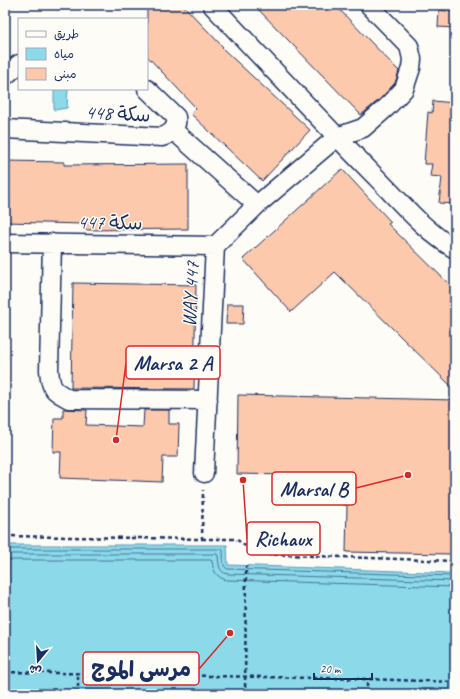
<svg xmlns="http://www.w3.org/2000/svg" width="460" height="699" font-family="Caveat,'Playpen Sans Arabic',sans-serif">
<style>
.water{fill:#8bd9e9;stroke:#5e95b1}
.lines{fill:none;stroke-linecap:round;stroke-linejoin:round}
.shore{stroke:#487396;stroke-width:1}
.building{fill:#fcc9ad;stroke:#1b2f5e}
.minor-casing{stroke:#1b2f5e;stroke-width:21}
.path{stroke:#1b2f5e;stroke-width:2.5;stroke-dasharray:4 3;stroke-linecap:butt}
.minor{stroke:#fdfcf7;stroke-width:18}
.labels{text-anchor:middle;stroke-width:3;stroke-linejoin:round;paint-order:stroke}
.street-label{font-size:20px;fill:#1b2f5e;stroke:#fdfcf7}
.leader{fill:none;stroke:#d62828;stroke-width:1.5}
.callout-dot{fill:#d62828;stroke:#fdfcf7;stroke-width:1.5}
.callout{fill:#fdfcf7;stroke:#d62828;stroke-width:1.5}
.callout-label{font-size:21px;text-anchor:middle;font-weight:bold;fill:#1b2f5e}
</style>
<rect width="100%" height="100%" fill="#fdfcf7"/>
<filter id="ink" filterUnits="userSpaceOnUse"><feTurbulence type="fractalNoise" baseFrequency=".025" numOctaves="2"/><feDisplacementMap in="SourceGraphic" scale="8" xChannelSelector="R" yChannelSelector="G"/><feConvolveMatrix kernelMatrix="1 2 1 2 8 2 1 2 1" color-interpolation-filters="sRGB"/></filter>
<g filter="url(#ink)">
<path class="water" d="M54,89H68L67,108L54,110Z
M5,545H227L228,565L455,573V694H5Z"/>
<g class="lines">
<path class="shore" d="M5,549H222L223,551C224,557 221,567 228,569L455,576
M5,554H217L218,556C219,564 218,572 228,574L455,581
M5,560H211L212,561C213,571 217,578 227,580L455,587"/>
</g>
<path class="building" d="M147,5H183L223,47L222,48L310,130L262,181L191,114L196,108L147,56Z
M254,5H335L399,71L395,83L380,99L361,115Z
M439,10L455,12V28L438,27Z
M433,101L455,103V204L439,203L442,177L430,176L432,164H424L428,112L432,113Z
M5,161L64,162V165L188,164V229L84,230L83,224L5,222Z
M342,169L391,222L388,224L455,290V390L335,272L291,312L243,259Z
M73,283L196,285L194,389L71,388Z
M227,304H244L243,324H226Z
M238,395L455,400L451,554L346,552L347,505H343V476L237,474Z
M63,409L87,410L86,425L143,427L144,410H169V424H179L178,457H163L162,482L60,478L61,452H53L54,418H63Z"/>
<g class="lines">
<g class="minor-casing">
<path id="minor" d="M212,5C265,61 318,118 372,173C398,199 424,231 455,249
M5,76L19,64
M5,129L162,137C171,134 178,127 176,117L147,89
M173,130L257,205L337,137L363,128L387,107L404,89L411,68L412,59L409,46L369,5
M5,243L215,246
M52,243L49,370C51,389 52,390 69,399L208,400
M204,473L215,246L257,205"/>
</g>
<path class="path" d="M5,536L202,539L203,490
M202,539H236L256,554L455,561
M5,672L367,679L455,682
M78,694V673
M245,694L246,566
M367,694V679"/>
<use href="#minor" class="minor"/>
</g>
</g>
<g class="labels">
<g class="street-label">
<text transform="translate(118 113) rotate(3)" y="7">سكة 448</text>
<text transform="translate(110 222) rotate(1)" y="7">سكة 447</text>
<text transform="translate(190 294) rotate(-87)" y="7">WAY 447</text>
</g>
</g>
<path class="leader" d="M116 440L126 363M408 475L356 488M243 480L247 539M230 633L199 669"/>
<g class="callout-dot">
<circle cx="116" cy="440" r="4"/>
<circle cx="408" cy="475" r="4"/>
<circle cx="243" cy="480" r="4"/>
<circle cx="230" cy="633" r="4"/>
</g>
<g class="callout">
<rect x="126" y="346" width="94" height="33" rx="4"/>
<rect x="272" y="472" width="84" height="33" rx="4"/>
<rect x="247" y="522" width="73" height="33" rx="4"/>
<rect x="83" y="652" width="116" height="33" rx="4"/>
</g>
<g class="callout-label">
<text x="173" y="370">Marsa 2 A</text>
<text x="314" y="496">Marsal B</text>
<text x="283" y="546">Richaux</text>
<text x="141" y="676">مرسى الموج</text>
</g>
<rect width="460" height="699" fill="none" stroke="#fdfcf7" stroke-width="20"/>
<rect x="10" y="10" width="440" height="679" fill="none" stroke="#1b2f5e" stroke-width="1.5" filter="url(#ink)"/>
<rect x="18" y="18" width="130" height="72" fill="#fdfcf7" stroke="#a3aaba"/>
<rect x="26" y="31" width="20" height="6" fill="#fdfcf7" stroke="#a3aaba"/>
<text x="54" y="38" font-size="12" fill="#1b2f5e">طريق</text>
<rect x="26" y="48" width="20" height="12" fill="#8bd9e9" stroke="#a3aaba"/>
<text x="54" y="58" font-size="12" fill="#1b2f5e">مياه</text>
<rect x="26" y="68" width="20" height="12" fill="#fcc9ad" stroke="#a3aaba"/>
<text x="54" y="78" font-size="12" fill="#1b2f5e">مبنى</text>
<g transform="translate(38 661) rotate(198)" stroke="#fdfcf7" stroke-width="3" paint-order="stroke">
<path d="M0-3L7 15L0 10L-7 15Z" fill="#1b2f5e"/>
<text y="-6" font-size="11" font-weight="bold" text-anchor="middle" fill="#1b2f5e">ش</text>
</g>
<path d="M314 673v6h58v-6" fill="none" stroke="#1b2f5e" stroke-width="2"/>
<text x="320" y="673" font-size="12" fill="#1b2f5e" stroke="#fdfcf7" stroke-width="3" paint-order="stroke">20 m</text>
</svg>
